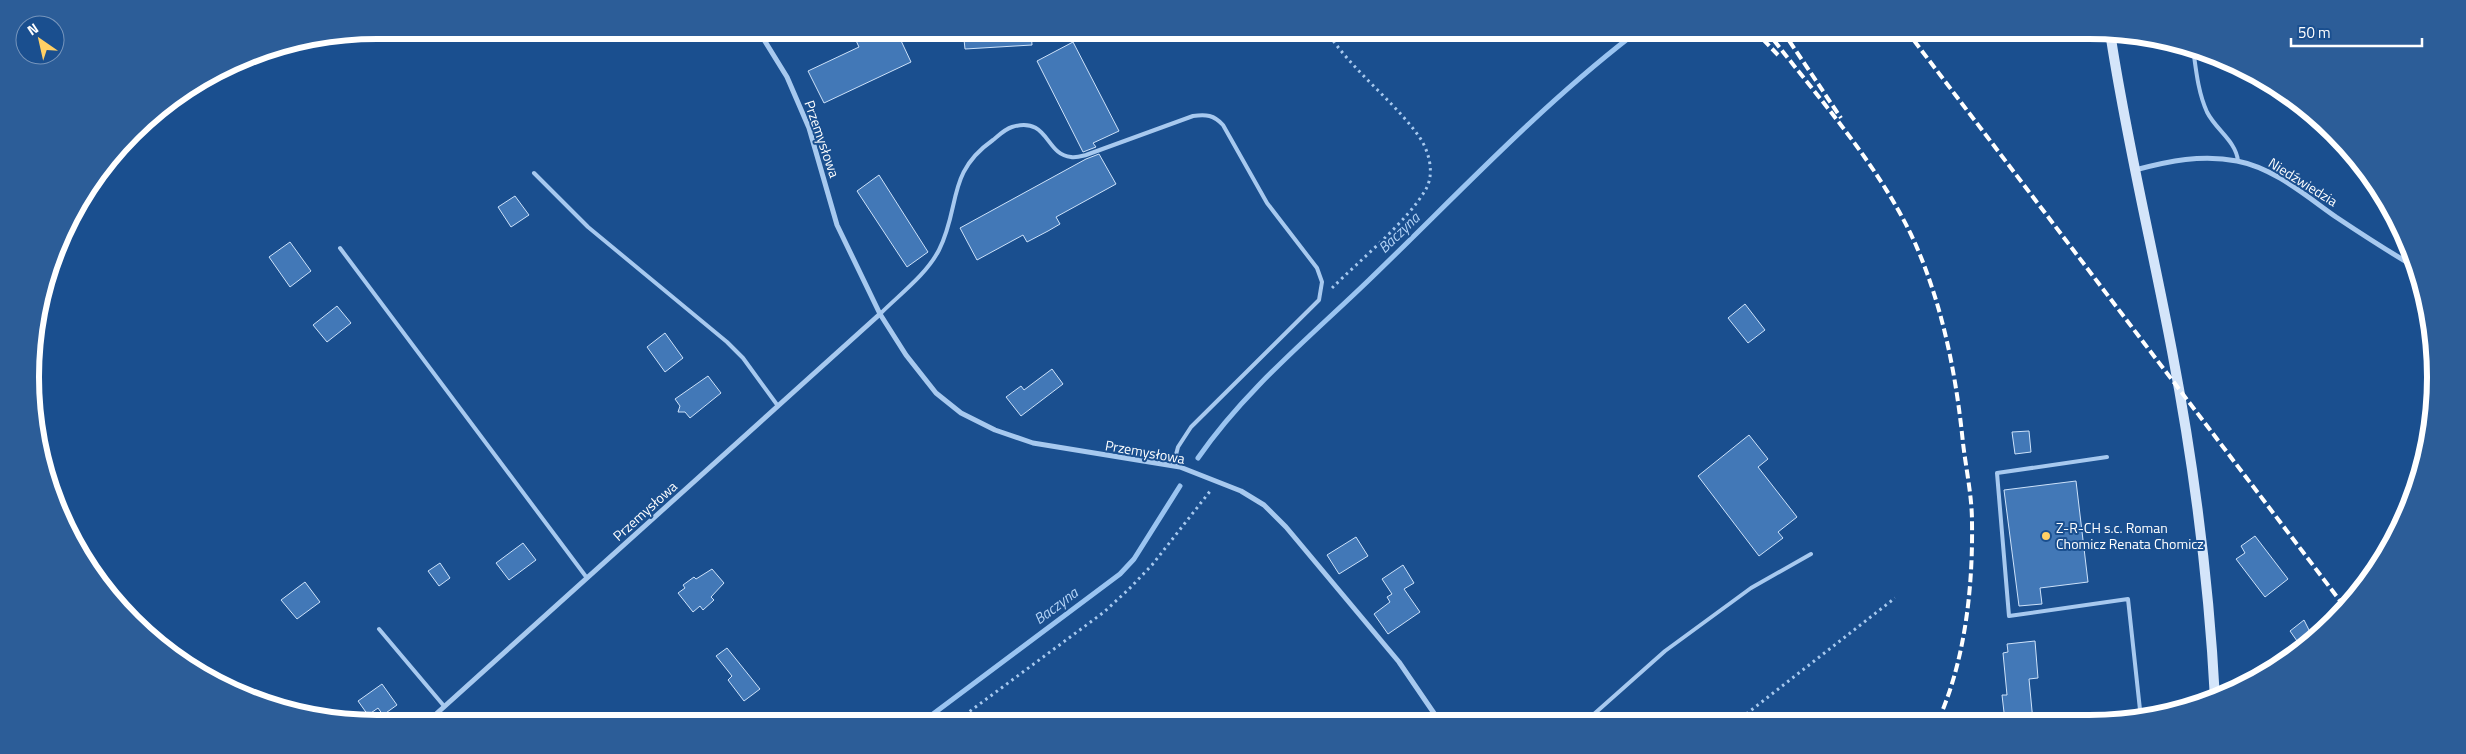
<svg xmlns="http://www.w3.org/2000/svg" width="2466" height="754" font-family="'Titillium Web',sans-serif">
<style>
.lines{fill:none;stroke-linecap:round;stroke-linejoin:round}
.stream{stroke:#9ac4f1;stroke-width:5}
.building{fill:#4278b7;stroke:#cde2fa}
.path{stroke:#a7c9ef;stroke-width:3;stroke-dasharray:2.5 4;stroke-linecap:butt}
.service{stroke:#a7c9ef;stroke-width:4}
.minor{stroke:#a7c9ef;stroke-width:5}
.secondary{stroke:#d4e5fa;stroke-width:10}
.rail{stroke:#fff;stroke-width:4;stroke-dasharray:9 4;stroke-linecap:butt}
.poi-dot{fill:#ffd065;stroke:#1a4f8f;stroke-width:2}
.labels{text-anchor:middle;stroke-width:4;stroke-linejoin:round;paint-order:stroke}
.street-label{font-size:14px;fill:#fff;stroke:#1a4f8f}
.poi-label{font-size:14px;fill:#fff;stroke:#1a4f8f;text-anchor:start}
.water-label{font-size:15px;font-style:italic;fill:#b3d3f6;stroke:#1a4f8f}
.rim{fill:none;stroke:#fff;stroke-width:6}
</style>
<rect width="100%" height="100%" fill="#1a4f8f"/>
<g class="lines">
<path class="stream" d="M1198,458C1245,390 1310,337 1369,280C1454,198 1536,110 1630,37
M921,723L1120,574L1134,559L1180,486"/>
</g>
<path class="building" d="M860,30H896L911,62L824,103L808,71L859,47L853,34Z
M963,30H991V32L1031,30L1032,45L965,49Z
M1073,42L1119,131L1093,143L1096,147L1083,152L1037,61Z
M1099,154L1116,184L1056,217L1060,224L1048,231L1027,242L1023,235L977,260L960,228L1086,159Z
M879,175L928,252L907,267L857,191Z
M515,196L529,215L511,227L498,207Z
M290,242L311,271L290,287L269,257Z
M1745,304L1765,330L1748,343L1728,318Z
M337,306L351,323L327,342L313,325Z
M665,333L683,358L665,372L647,347Z
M1052,369L1063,384L1021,416L1006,397L1021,386L1024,390Z
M708,376L721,393L690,418L685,412H678L680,406L675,399Z
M2029,431L2031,452L2015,454L2012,432Z
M1749,435L1768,459L1758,467L1797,517L1778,532L1783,538L1759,556L1698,476Z
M2076,481L2088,582L2040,588L2042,604L2019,606L2004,490Z
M2255,536L2288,579L2265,597L2236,559L2245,553L2241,546Z
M1356,537L1368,556L1339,574L1327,555Z
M523,543L536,560L509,580L496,563Z
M440,563L450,578L439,586L428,571Z
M1403,565L1414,583L1404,589L1420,612L1388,634L1374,614L1390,602L1387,597L1392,594L1382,579Z
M712,569L724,583L711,597L714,600L703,610L700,606L693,612L678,593L685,588L683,585L694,577L696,579Z
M305,582L320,602L297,619L281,600Z
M2304,620L2314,640L2302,648L2290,631Z
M2035,641L2038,678L2029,679L2033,721H2005L2002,695H2007L2003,653L2008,652L2007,644Z
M727,648L760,689L744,701L728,680L732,676L716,656Z
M382,684L397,705L383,715L378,708L368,715L358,701Z"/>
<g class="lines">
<path class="path" d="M1326,30C1351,70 1391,98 1418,135C1429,150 1435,173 1426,189C1408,221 1359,261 1332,288
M1061,39L1080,30
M1736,722L1895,598
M954,723L1104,612L1129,589L1152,565L1211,490"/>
<path class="service" d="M2193,48C2196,70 2198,92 2207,112C2216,130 2236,141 2238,161
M534,173L588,227L727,342L743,358L778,406
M340,248L587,578
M880,314C900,294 926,275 939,250C961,206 946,173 993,140C998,136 1005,129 1012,127C1049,116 1045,155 1071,157C1076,158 1082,156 1086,155L1193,116C1206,114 1214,115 1223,125L1267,203L1317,268L1322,282L1319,300L1191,427L1178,447L1173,466
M2107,457L1997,473L2009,616L2128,599L2141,719
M379,629L444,706
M1585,722L1665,651L1751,588L1811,554"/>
<path class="minor" d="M758,30L787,77L809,128L837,225L880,314L906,355L936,393L961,413L995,430L1033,443L1180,467L1241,491L1264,505L1286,527L1399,662L1440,722
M2135,170C2169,161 2202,154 2237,161C2274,168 2306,196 2336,217C2363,235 2389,252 2417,268
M425,724L880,314"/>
<path class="secondary" d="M2110,32C2126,139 2152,245 2172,351C2194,466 2209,582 2215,699"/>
<path class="rail" d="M1754,30L1778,55
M1766,30C1818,98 1879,164 1915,243C1943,307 1956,374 1963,443C1966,469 1972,496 1972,522C1973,588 1965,661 1938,721
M1782,30L1841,118
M1906,30L2344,606"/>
</g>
<circle class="poi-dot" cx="2046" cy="536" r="5"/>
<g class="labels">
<g class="street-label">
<text transform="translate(822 139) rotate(71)" y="5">Przemysłowa</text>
<text transform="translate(2303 182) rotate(32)" y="5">Niedźwiedzia</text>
<text transform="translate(1145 452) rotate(10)" y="5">Przemysłowa</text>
<text transform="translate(645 511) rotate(-42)" y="5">Przemysłowa</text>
</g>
<g class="poi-label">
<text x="2056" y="533">Z-R-CH s.c. Roman<tspan x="2056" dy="16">Chomicz Renata Chomicz</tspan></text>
</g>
<g class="water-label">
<text transform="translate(1399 233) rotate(-44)" y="5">Baczyna</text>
<text transform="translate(1056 606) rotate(-37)" y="5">Baczyna</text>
</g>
</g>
<path d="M0 0H2466V754H0ZM377 39H2089A338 338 0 0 1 2427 377V377A338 338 0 0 1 2089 715H377A338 338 0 0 1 39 377V377A338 338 0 0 1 377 39Z" fill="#2c5d98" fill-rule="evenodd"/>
<path class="rim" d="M377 39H2089A338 338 0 0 1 2427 377V377A338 338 0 0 1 2089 715H377A338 338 0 0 1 39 377V377A338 338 0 0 1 377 39Z"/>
<g transform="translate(40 40) rotate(326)"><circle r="24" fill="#1a4f8f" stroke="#7695bc"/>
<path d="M0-4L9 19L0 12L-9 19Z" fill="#ffd065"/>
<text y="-8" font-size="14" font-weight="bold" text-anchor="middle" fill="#ffffff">N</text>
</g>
<path d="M2291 38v8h131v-8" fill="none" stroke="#ffffff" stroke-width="2.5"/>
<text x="2298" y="38" font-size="15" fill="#ffffff" stroke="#1a4f8f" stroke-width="4" paint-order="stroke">50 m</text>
</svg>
